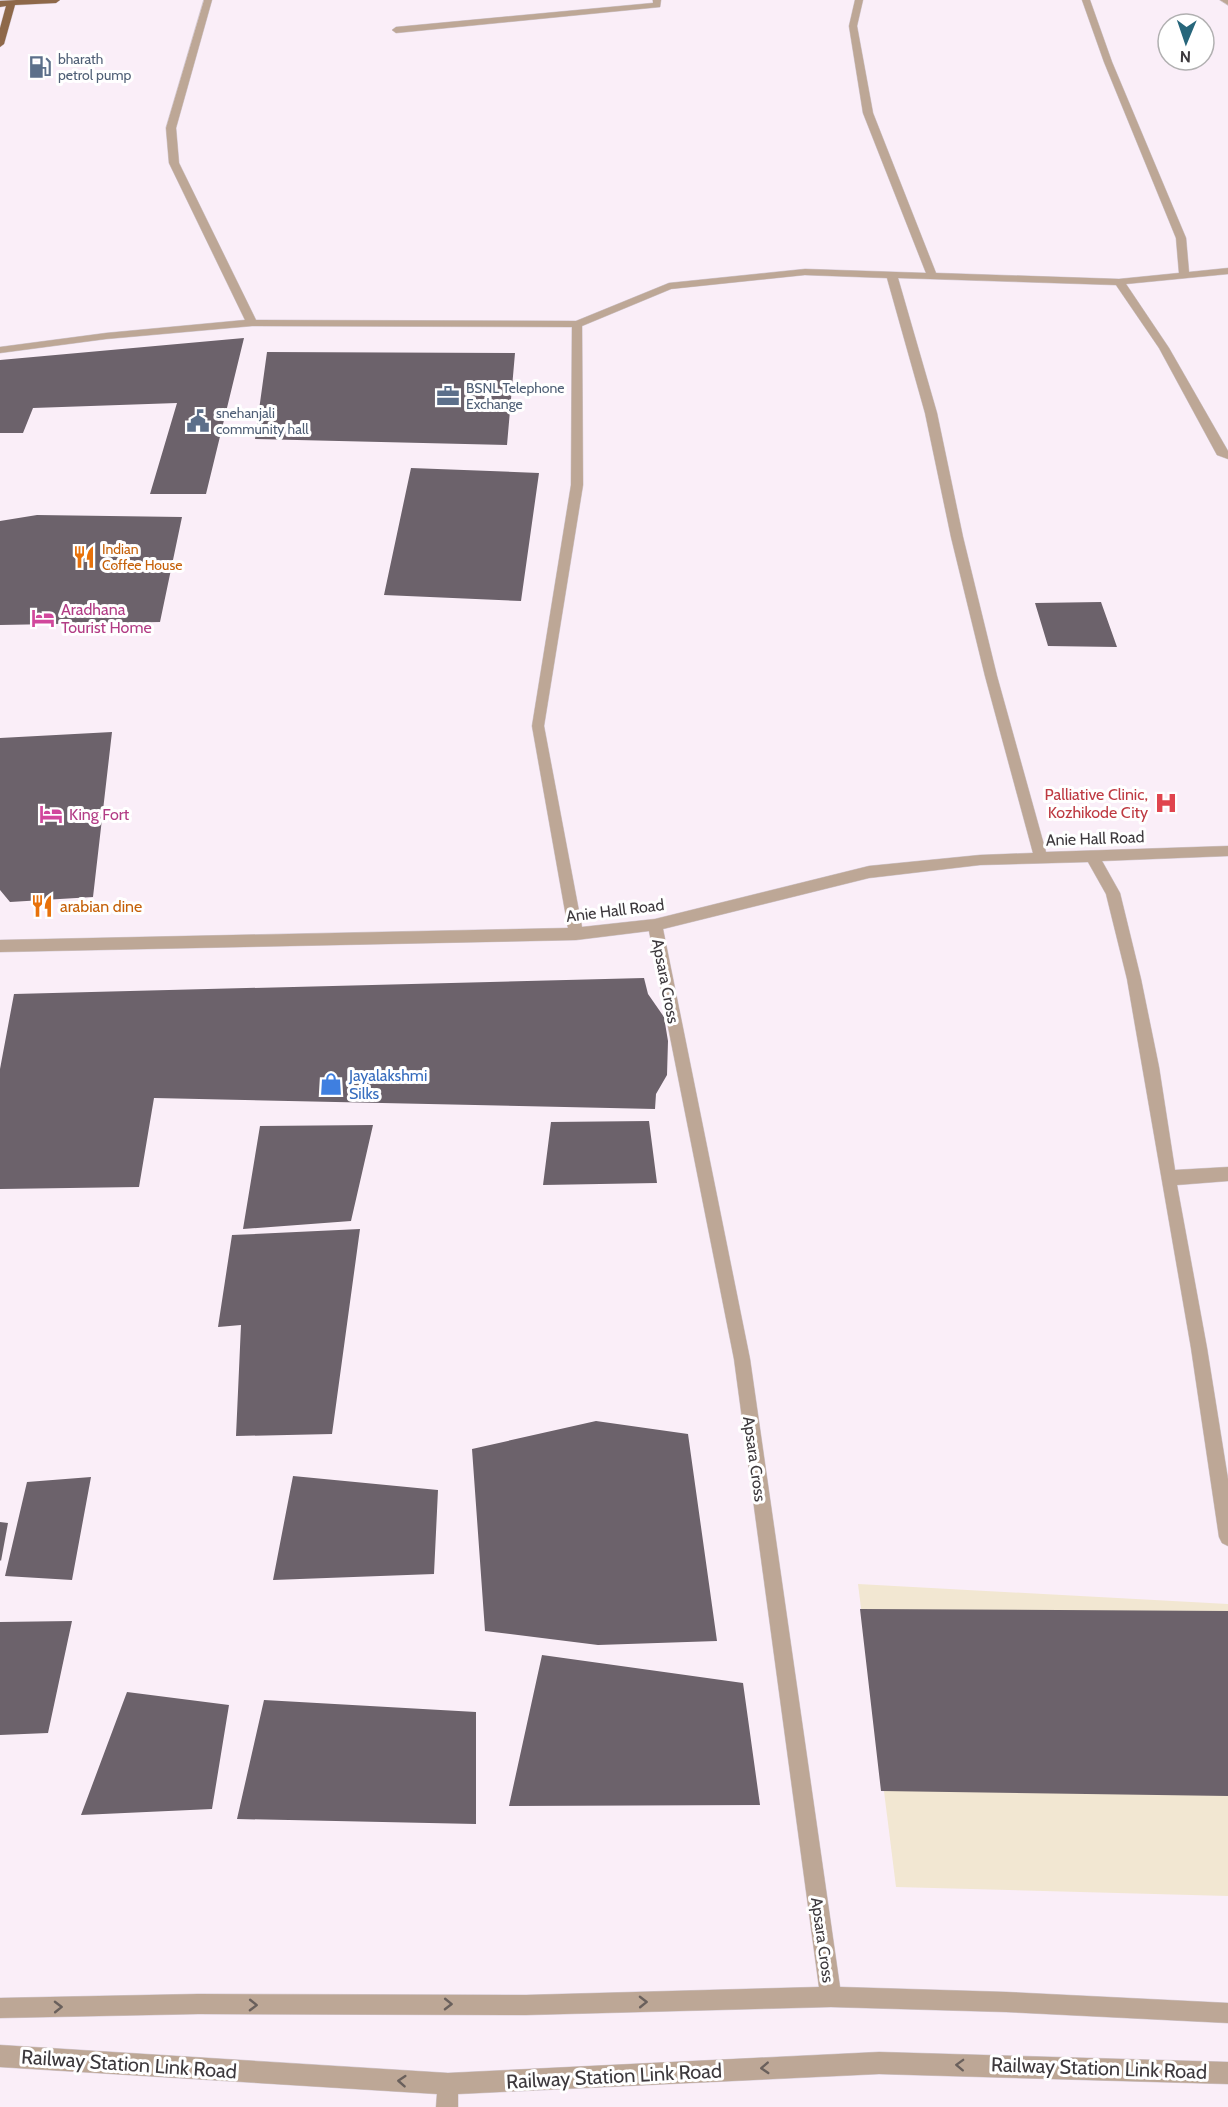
<svg xmlns="http://www.w3.org/2000/svg" width="1228" height="2107" font-family="Cabin,sans-serif">
<style>
.commercial{fill:#f2e7d2}
.building{fill:#6c626b}
.lines{fill:none;stroke-linecap:round;stroke-linejoin:round}
.minor-casing{stroke:#d4cad3;stroke-width:1}
.major-casing{stroke:#d4cad3;stroke-width:1}
.minor{fill:#bda796;fill-rule:evenodd}
.major{fill:#8e6849;fill-rule:evenodd}
.oneway{stroke:#6a605c}
.labels{text-anchor:middle;stroke-width:6;stroke-linejoin:round;paint-order:stroke}
.far-service-label{font-size:14px;fill:#4e5e75;stroke:#fff;text-anchor:start}
.far-food-label{font-size:14px;fill:#c56008;stroke:#fff;text-anchor:start}
.hotel-label{font-size:16px;fill:#b23c85;stroke:#fff;text-anchor:start}
.health-label{font-size:16px;fill:#be3a42;stroke:#fff;text-anchor:end}
.street-label{font-size:16px;fill:#3d393d;stroke:#fff}
.food-label{font-size:16px;fill:#c56008;stroke:#fff;text-anchor:start}
.shop-label{font-size:16px;fill:#366cbe;stroke:#fff;text-anchor:start}
.near-street-label{font-size:20px;fill:#3d393d;stroke:#fff}
</style>
<rect width="100%" height="100%" fill="#faeef8"/>
<path class="commercial" d="M858,1584L1228,1604V1896L896,1887Z"/>
<path class="building" d="M244,338L206,494H150L177,403L33,408L23,433H0V360Z
M267,352L515,353L507,445L255,439Z
M411,468L539,473L521,601L384,595Z
M37,515L182,517L160,622L0,625V521Z
M1101,602L1117,647L1048,646L1035,603Z
M112,732L93,897L10,902L0,890V738Z
M644,978L648,994L664,1017L668,1041L667,1075L656,1094L655,1109L154,1098L139,1187L0,1189V1069L14,994Z
M649,1121L657,1183L543,1185L551,1122Z
M373,1125L351,1221L243,1229L260,1126Z
M360,1229L332,1434L236,1436L241,1325L218,1327L232,1235Z
M596,1421L688,1434L717,1641L598,1645L485,1631L472,1449Z
M293,1476L438,1490L434,1574L273,1580Z
M91,1477L72,1580L5,1576L27,1482Z
M0,1522L8,1523L1,1561L0,1560Z
M860,1609L1228,1611V1796L881,1791Z
M72,1621L48,1733L0,1735V1622Z
M542,1655L743,1683L760,1805L509,1806Z
M127,1692L229,1705L212,1809L81,1815Z
M264,1700L476,1712V1824L237,1819Z"/>
<g class="lines">
<g class="minor-casing">
<path id="minor" d="M204,0H212L176,128L179,163L256,320L576,321L669,283L805,269L926,273L863,113L849,26L855,0H863L857,26L873,113L936,273L1119,279L1179,273L1176,238L1104,62L1082,0H1090L1112,62L1186,238L1189,272L1228,268V274L1126,284L1169,348L1228,451V459L1217,455L1159,348L1116,285L898,278L937,413L963,537L997,676L1046,852L1228,846V856L1102,861L1120,893L1141,979L1159,1067L1175,1170L1228,1167V1181L1177,1185L1207,1348L1228,1479V1546L1222,1543L1219,1537L1191,1348L1127,979L1106,894L1088,862L980,865L869,878L663,929L750,1359L840,1987L1006,1992L1228,2003V2023L1006,2012L831,2007L526,2015L198,2014L0,2018V1998L198,1994L526,1995L819,1987L734,1359L649,931L576,940L0,952V940L568,928L532,726L571,485L572,327L252,326L106,339L0,353V347L106,333L245,320L169,163L166,128ZM805,275L887,278L925,413L951,537L985,676L1033,853L980,855L869,866L655,919L582,927L544,726L583,485L582,326L671,289Z
M653,0H661L660,7L396,33L392,30L396,27L653,3Z
M1220,0H1228V5Z
M0,2045L448,2073L879,2052L1228,2062V2084L879,2074L458,2094V2107H436L437,2094L0,2067Z"/>
</g>
<g class="major-casing">
<path id="major" d="M16,0H60L56,3L15,5L4,44L0,47V28L6,6L0,7V1Z"/>
</g>
<use href="#minor" class="minor"/>
<use href="#major" class="major"/>
</g>
<defs><path id="oneway-chevron" d="M-2-3.5L2.5 0L-2 3.5" fill="none" stroke-width="1.6" stroke-linecap="round" stroke-linejoin="round" transform="scale(1.5)"/></defs>
<g class="oneway">
<use href="#oneway-chevron" transform="translate(643 2002) rotate(-1)"/>
<use href="#oneway-chevron" transform="translate(448 2004) rotate(1)"/>
<use href="#oneway-chevron" transform="translate(253 2005) rotate(1)"/>
<use href="#oneway-chevron" transform="translate(58 2007) rotate(-1)"/>
<use href="#oneway-chevron" transform="translate(960 2065) rotate(-178)"/>
<use href="#oneway-chevron" transform="translate(765 2068) rotate(177)"/>
<use href="#oneway-chevron" transform="translate(402 2081) rotate(-176)"/>
</g>
<defs>
<g id="fuel-bare" transform="scale(1.8)"><path d="M-5.5-6h7V0h2V4h1.3V-2.5L3-4.5l.8-.8L6-3V5H2.5V1h-1V6h-7ZM-4.2-4.7v3.2H.2V-4.7Z" fill="#5c6f8a" stroke="#fff" stroke-width="2.5" paint-order="stroke"/></g>
<g id="office-bare" transform="scale(1.8)"><path d="M-6-3h4V-5.5h4V-3h4V5H-6ZM-1-4.5V-3h2v-1.5ZM-6 0V1H6V0Z" fill="#5c6f8a" stroke="#fff" stroke-width="2.5" paint-order="stroke"/></g>
<g id="civic-bare" transform="scale(1.8)"><path d="M-.6-6.5H3V-4.5H.6V-3L4-1V1h2V6H-6V1h2V-1L-.6-3ZM-1.2 2.5V6h2.4V2.5Z" fill="#5c6f8a" stroke="#fff" stroke-width="2.5" paint-order="stroke"/></g>
<g id="restaurant-bare" transform="scale(1.8)"><path d="M-5-6h1v4h1v-4h1v4h1v-4h1v5L-1.5 .5V6h-2V.5L-5-1ZM5-6V6H3V1.5H1.5Q1.5-4 5-6Z" fill="#e8710a" stroke="#fff" stroke-width="2.5" paint-order="stroke"/></g>
<g id="hotel-bare" transform="scale(1.8)"><path d="M-6-4.5h1.5V1H6V5H4.5V3h-9V5H-6ZM-4 0a1.8 1.8 0 1 1 3.6 0ZM.5 0V-2.5h3Q6-2.5 6 0Z" fill="#d1479c" stroke="#fff" stroke-width="2.5" paint-order="stroke"/></g>
<g id="hospital-bare" transform="scale(1.8)"><path d="M-5-5h3v3.5h4V-5h3V5h-3V1.5h-4V5h-3Z" fill="#e0444e" stroke="#fff" stroke-width="2.5" paint-order="stroke"/></g>
<g id="shop-bare" transform="scale(1.8)"><path d="M-5-2.5h2.3a2.7 3.5 0 0 1 5.4 0H5L5.5 6h-11ZM-1.5-2.5h3a1.5 2.3 0 0 0-3 0Z" fill="#3f7fe0" stroke="#fff" stroke-width="2.5" paint-order="stroke"/></g>
</defs>
<g fill-rule="evenodd">
<use href="#fuel-bare" x="40" y="67"/>
<use href="#office-bare" x="448" y="396"/>
<use href="#civic-bare" x="198" y="421"/>
<use href="#restaurant-bare" x="84" y="557"/>
<use href="#hotel-bare" x="43" y="618"/>
<use href="#hospital-bare" x="1166" y="803"/>
<use href="#hotel-bare" x="51" y="814"/>
<use href="#restaurant-bare" x="42" y="906"/>
<use href="#shop-bare" x="331" y="1084"/>
</g>
<g class="labels">
<g class="far-service-label">
<text x="58" y="64">bharath<tspan x="58" dy="16">petrol pump</tspan></text>
<text x="466" y="393">BSNL Telephone<tspan x="466" dy="16">Exchange</tspan></text>
<text x="216" y="418">snehanjali<tspan x="216" dy="16">community hall</tspan></text>
</g>
<g class="far-food-label">
<text x="102" y="554">Indian<tspan x="102" dy="16">Coffee House</tspan></text>
</g>
<g class="hotel-label">
<text x="61" y="615">Aradhana<tspan x="61" dy="18">Tourist Home</tspan></text>
<text x="69" y="820">King Fort</text>
</g>
<g class="health-label">
<text x="1148" y="800">Palliative Clinic,<tspan x="1148" dy="18">Kozhikode City</tspan></text>
</g>
<g class="street-label">
<text transform="translate(1095 838) rotate(-2)" y="6">Anie Hall Road</text>
<text transform="translate(615 910) rotate(-7)" y="6">Anie Hall Road</text>
<text transform="translate(666 981) rotate(79)" y="6">Apsara Cross</text>
<text transform="translate(755 1459) rotate(82)" y="6">Apsara Cross</text>
<text transform="translate(823 1940) rotate(82)" y="6">Apsara Cross</text>
</g>
<g class="food-label">
<text x="60" y="912">arabian dine</text>
</g>
<g class="shop-label">
<text x="349" y="1081">Jayalakshmi<tspan x="349" dy="18">Silks</tspan></text>
</g>
<g class="near-street-label">
<text transform="translate(129 2064) rotate(4)" y="7">Railway Station Link Road</text>
<text transform="translate(1099 2068) rotate(2)" y="7">Railway Station Link Road</text>
<text transform="translate(614 2076) rotate(-3)" y="7">Railway Station Link Road</text>
</g>
</g>
<g transform="translate(1186 42) rotate(182)"><circle r="28" fill="#ffffff" stroke="#b1b0b1" stroke-width="1.5"/>
<path d="M0-4.5L10 22L0 15L-10 22Z" fill="#27667b"/>
<text y="-9" font-size="16" font-weight="bold" text-anchor="middle" fill="#3d393d">N</text>
</g>
</svg>
